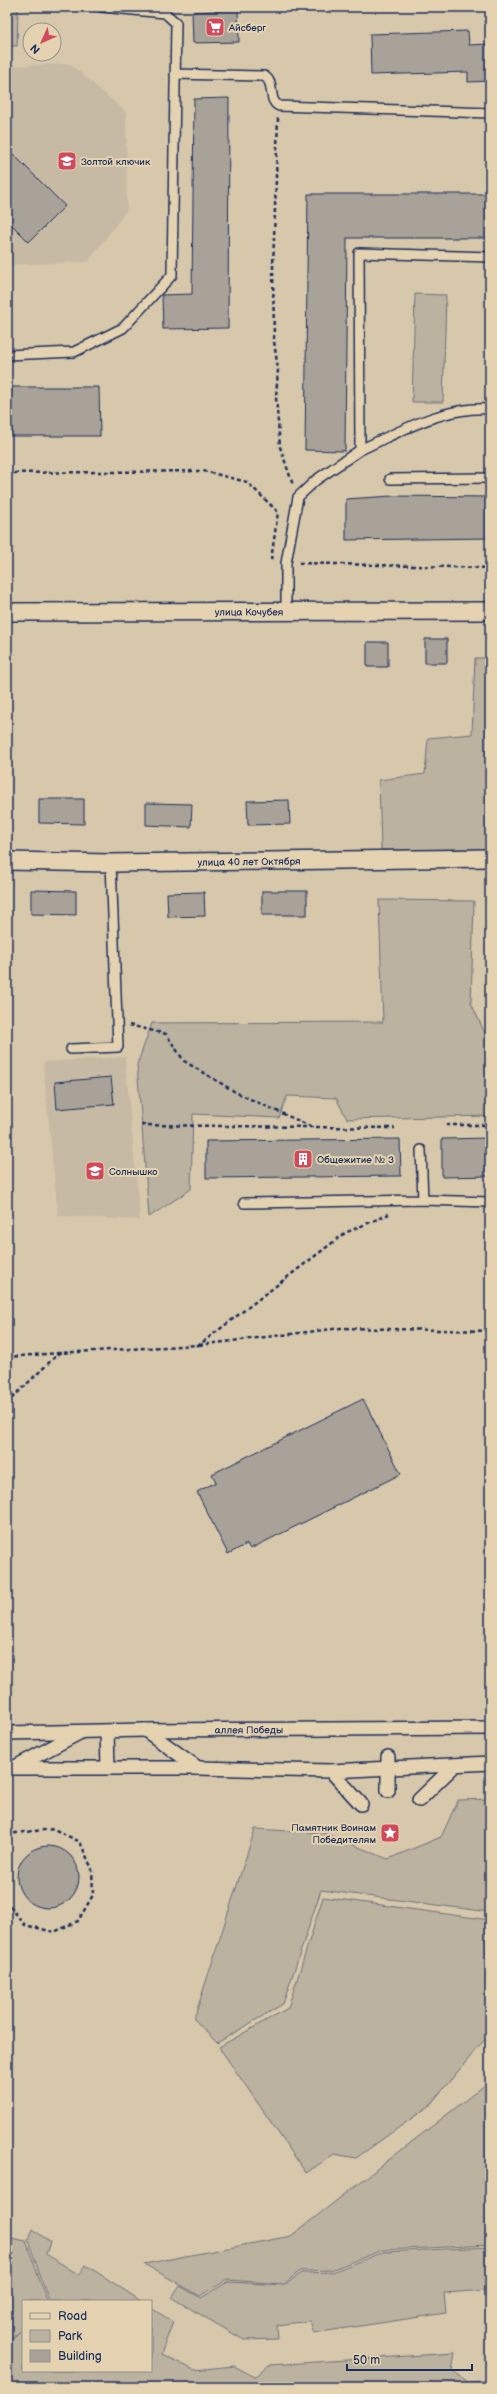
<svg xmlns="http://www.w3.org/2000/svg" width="497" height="2394" font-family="'Balsamiq Sans',sans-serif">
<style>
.built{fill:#c6baa4}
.green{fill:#bcb2a0;stroke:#6c707f}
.building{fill:#a9a298;stroke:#1b2f5e}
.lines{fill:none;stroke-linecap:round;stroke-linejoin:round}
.service-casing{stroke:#1b2f5e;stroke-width:12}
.pedestrian-casing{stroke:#1b2f5e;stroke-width:16}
.minor-casing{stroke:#1b2f5e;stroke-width:20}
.path{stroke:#1b2f5e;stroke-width:2.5;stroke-dasharray:4 3;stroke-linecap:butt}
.service{stroke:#e4d2b0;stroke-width:9}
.pedestrian{stroke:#e4d2b0;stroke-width:13}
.minor{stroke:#e4d2b0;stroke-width:17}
.labels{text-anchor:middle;stroke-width:4;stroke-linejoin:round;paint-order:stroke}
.poi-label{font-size:10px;fill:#1b2f5e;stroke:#e4d2b0;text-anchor:start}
.street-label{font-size:10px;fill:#1b2f5e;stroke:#e4d2b0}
</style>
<rect width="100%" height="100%" fill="#d8c8ab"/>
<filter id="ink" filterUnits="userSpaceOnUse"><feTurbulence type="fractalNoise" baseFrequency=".025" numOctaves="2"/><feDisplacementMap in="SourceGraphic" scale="8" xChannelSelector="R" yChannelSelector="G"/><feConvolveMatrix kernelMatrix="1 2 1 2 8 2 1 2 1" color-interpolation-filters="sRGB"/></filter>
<g filter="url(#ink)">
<path class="built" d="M70,64L126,112L127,210L88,262L7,265V66Z
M125,1057L140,1220L58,1216L43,1062Z"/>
<path class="green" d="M7,9H18L17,46H7Z
M415,294L446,295L443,402H412Z
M475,658H490V849L381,850L379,780L425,774L428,738L472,734Z
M379,900L474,901L471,1003L490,1044V1116L347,1119L336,1098L287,1096L279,1118L193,1114L191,1189L149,1217L137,1065L152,1023L383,1022Z
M490,1799V1912L321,1890L283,2004L217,2043L194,2019L255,1829L324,1833L388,1859L441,1837L458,1800Z
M323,1897L490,1920V2033L429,2106L356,2158L334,2154L306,2173L219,2047L288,2008Z
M490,2081V2245L382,2250L331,2270L300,2271L284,2284L227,2280L200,2296L144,2264L291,2236Z
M33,2229L50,2242L46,2254L79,2275L86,2265L141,2301H49L28,2240Z
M7,2237L26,2241L47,2301H23V2329L7,2342Z
M490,2247V2297L488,2290L444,2293L446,2313L314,2333L310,2321L277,2325L278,2339L244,2340L172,2298L180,2286L201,2298L228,2282L285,2285L301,2273L332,2272L383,2252Z
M151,2308L173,2322L161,2354L194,2370L234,2366L255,2377L269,2365L455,2353L452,2370L468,2382L490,2380V2387H7V2344L23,2330V2371H151Z"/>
<path class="building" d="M238,10L239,42L193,43L192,12Z
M468,31L469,45L490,44V81L468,82V72L371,75L370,34Z
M229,98L228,328L163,329L162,295L192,294L194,99Z
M7,148L65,206L29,242L7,220Z
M308,194H490V238H347L345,451L305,450Z
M7,387H99L100,436H7Z
M392,496L490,497V538L346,540V499Z
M425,639H447V663H425Z
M367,642H388V667H367Z
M39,799H84V824L39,823Z
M289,800L290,824L248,825L247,801Z
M146,803L192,804L191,827L146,825Z
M31,890L76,891V915L31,914Z
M262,891H307V915H262Z
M204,892L205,916L168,917L167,893Z
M111,1077L114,1104L57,1109L55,1082Z
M490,1138V1176L442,1177V1139Z
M400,1139L401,1176L206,1178V1141Z
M363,1399L401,1474L250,1549L247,1544L228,1554L197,1492L216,1482L212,1474Z
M17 1877a31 31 0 1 1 62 0a31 31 0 1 1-62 0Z"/>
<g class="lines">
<g class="service-casing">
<path id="service" d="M175,74L264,76C276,83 267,100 279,106L490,113
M7,355L74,352L123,328L172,275L176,23L165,13L101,7
M360,450C401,431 444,406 490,409
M390,479L490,478
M286,610V563L298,497L316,480L360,450L359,253L490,257
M71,1049L118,1047L111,863
M421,1150L423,1200
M244,1203L423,1200L490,1202"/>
</g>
<g class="pedestrian-casing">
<g id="pedestrian">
<path d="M145,1730L198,1768"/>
<path d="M107,1732L108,1767"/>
<path id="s1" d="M7,1733L145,1730L490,1728"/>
<path d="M388,1757V1791"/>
<path d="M15,1767L79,1733"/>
<path d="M7,1768H198L331,1771L490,1763"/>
<path d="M331,1771L361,1804"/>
<path d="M419,1800L455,1765"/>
</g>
</g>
<g class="minor-casing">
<g id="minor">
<path id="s2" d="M7,612L490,611"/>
<path id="s3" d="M7,861L111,863L490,858"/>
</g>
</g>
<path class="path" d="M278,118L273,267L274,341L278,370L276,397L280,447L293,485
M7,473L204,471L247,482L278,512L271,560H274
M299,563L490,568
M129,1025L166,1034L184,1061L237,1093L310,1126
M141,1125L395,1128
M446,1125H490
M199,1345L341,1328L490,1331
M7,1357L58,1353
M7,1403L59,1353L199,1345L345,1233L389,1214
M7,1834L54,1829L80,1842L92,1869L93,1895L78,1921L54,1932L25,1925L7,1903"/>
<use href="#service" class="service"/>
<use href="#pedestrian" class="pedestrian"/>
<use href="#minor" class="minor"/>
</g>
</g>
<defs>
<g id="supermarket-square" transform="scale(1)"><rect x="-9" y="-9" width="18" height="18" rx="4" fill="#d1495b" stroke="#e4d2b0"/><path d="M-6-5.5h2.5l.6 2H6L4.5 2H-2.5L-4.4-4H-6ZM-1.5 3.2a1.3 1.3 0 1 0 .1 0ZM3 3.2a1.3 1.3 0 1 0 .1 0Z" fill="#fff"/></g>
<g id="school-square" transform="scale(1)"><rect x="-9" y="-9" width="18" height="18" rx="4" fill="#d1495b" stroke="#e4d2b0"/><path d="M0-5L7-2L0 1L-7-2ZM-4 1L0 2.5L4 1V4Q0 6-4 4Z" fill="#fff"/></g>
<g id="building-square" transform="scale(1)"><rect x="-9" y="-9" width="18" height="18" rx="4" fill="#d1495b" stroke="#e4d2b0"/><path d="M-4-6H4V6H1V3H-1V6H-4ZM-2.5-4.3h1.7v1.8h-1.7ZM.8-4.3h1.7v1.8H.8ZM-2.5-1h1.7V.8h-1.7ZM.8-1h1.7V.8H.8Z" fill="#fff"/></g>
<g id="sight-square" transform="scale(1)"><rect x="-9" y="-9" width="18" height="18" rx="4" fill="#d1495b" stroke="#e4d2b0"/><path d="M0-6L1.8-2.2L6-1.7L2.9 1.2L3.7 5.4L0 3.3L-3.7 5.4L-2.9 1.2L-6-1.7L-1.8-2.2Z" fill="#fff"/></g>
</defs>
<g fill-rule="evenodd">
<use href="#supermarket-square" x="215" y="27"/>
<use href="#school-square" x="67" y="161"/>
<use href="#building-square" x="303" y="1159"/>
<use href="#school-square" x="95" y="1171"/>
<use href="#sight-square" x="390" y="1833"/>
</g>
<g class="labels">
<g class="poi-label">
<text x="229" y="31">Айсберг</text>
<text x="81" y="165">Золтой ключик</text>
<text x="317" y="1163">Общежитие № 3</text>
<text x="109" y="1175">Солнышко</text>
<text x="376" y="1831" text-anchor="end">Памятник Воинам<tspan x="376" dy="12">Победителям</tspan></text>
</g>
<g class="street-label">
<text dy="4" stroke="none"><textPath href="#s2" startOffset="242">улица Кочубея</textPath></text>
<text dy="4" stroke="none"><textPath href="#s3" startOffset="242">улица 40 лет Октября</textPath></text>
<text dy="4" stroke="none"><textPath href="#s1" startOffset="242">аллея Победы</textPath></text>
</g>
</g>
<rect width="497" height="2394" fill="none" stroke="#e4d2b0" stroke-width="24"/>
<rect x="12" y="12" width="473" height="2370" fill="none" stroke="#1b2f5e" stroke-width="1.5" filter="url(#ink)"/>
<rect x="22" y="2300" width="130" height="72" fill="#e4d2b0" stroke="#94918f"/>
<rect x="30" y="2313" width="20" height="6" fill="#e4d2b0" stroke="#94918f"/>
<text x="58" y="2320" font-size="12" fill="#1b2f5e">Road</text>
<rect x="30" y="2330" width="20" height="12" fill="#bcb2a0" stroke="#94918f"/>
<text x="58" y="2340" font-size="12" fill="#1b2f5e">Park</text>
<rect x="30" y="2350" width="20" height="12" fill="#a9a298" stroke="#94918f"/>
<text x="58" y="2360" font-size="12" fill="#1b2f5e">Building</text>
<g transform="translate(42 42) rotate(225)"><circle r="19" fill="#e4d2b0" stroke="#94918f"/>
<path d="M0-3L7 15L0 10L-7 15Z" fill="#d1495b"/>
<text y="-6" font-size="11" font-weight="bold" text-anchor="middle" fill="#1b2f5e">N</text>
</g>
<path d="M347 2364v6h125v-6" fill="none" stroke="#1b2f5e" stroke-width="2"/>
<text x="353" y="2364" font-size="12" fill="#1b2f5e" stroke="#e4d2b0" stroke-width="3" paint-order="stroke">50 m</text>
</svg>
